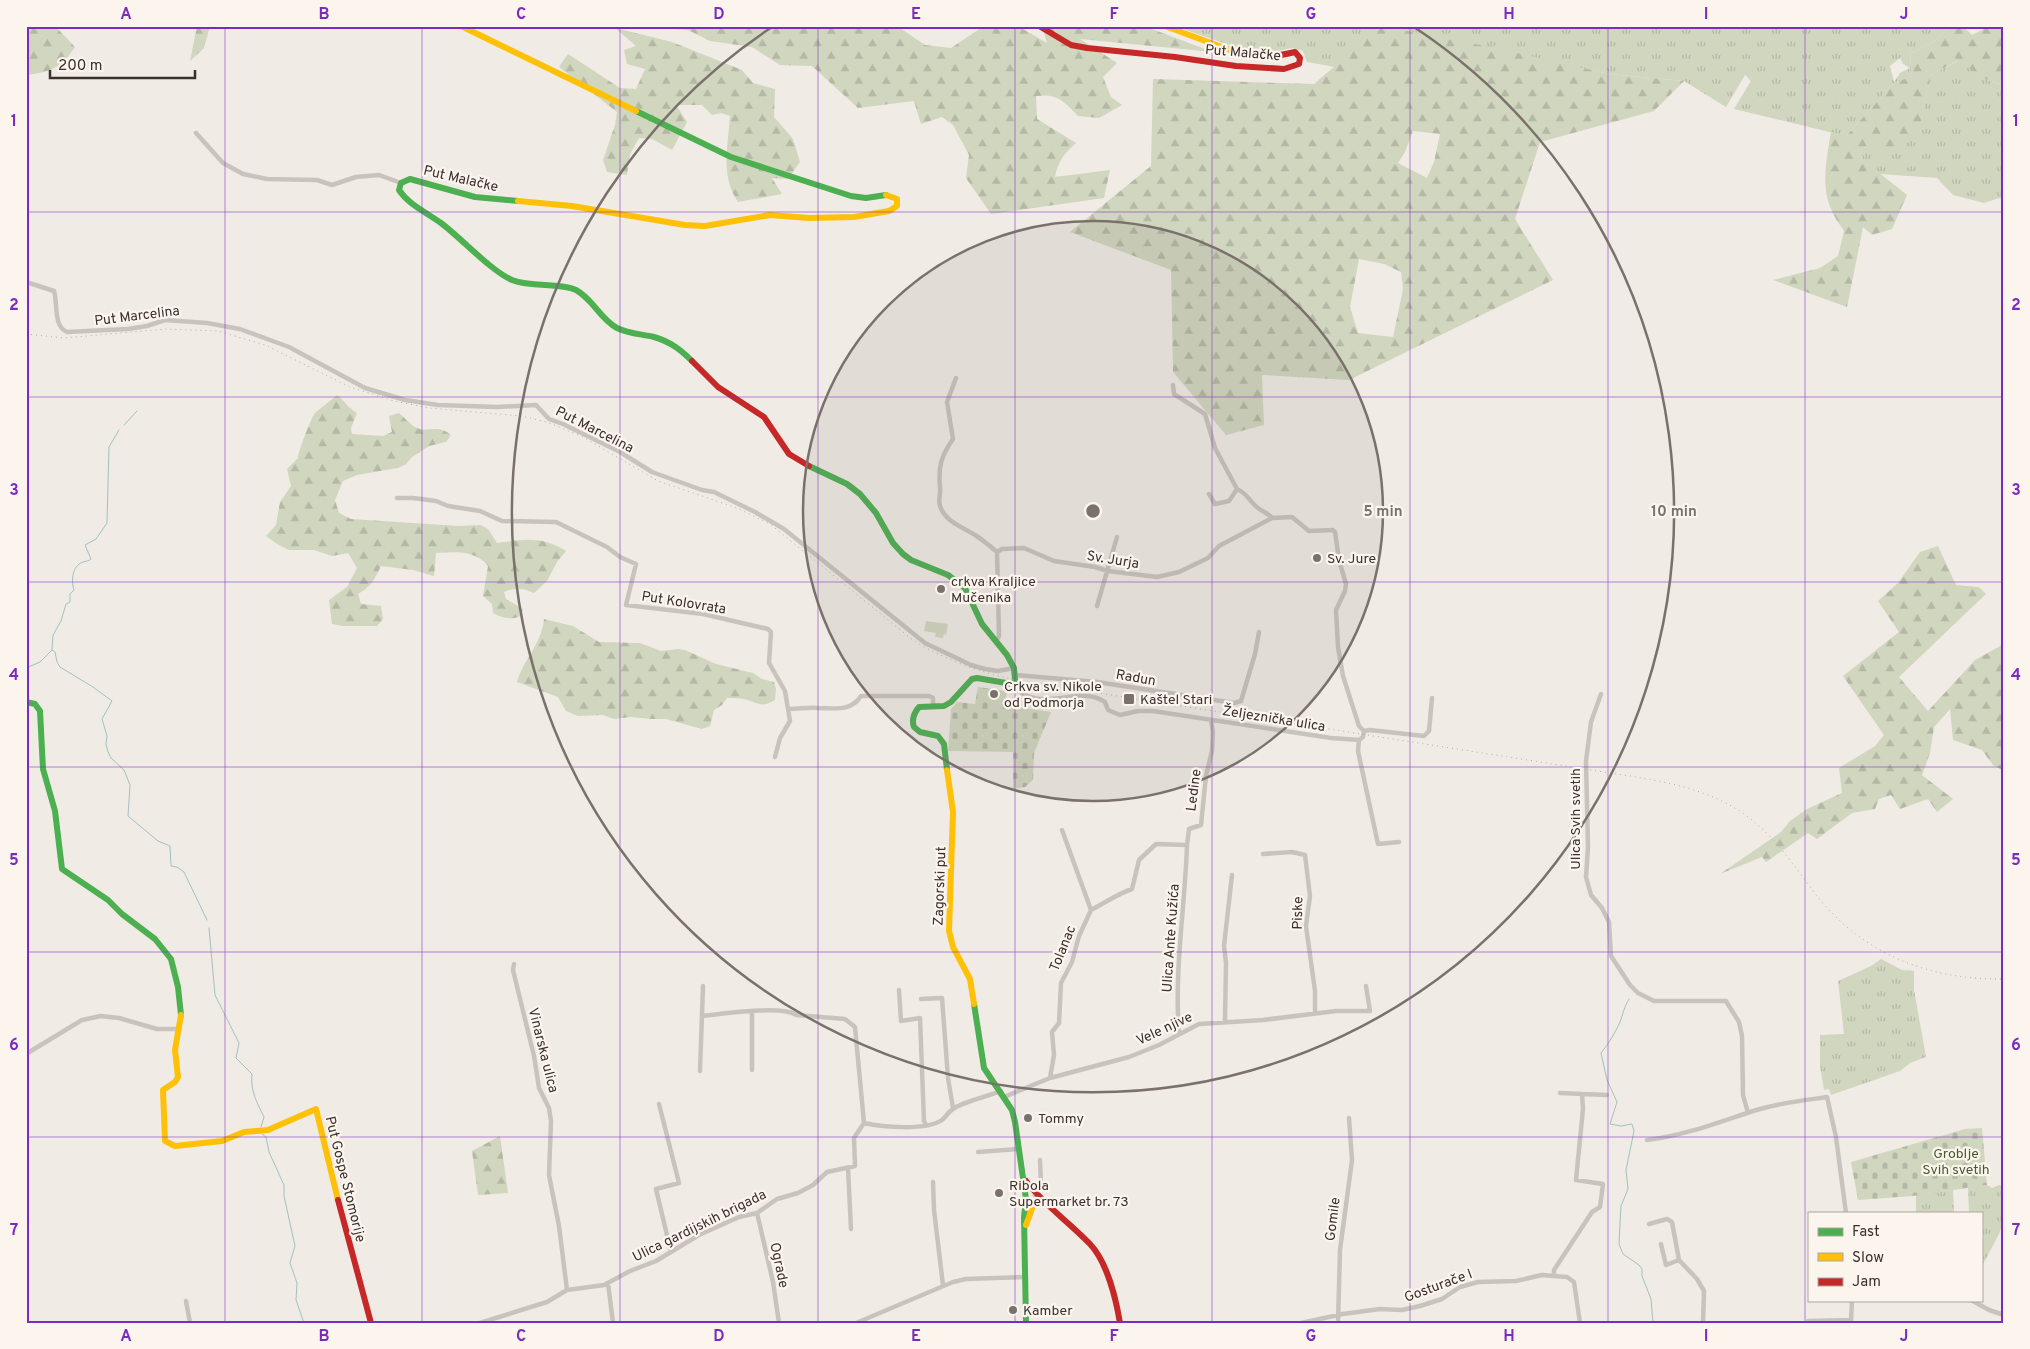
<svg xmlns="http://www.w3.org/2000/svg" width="2030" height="1349" font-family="Overpass,sans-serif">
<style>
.grass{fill:url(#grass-tufts);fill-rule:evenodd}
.forest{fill:url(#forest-firs);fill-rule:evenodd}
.cemetery{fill:url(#cemetery-stones)}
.park{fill:#d1d6bf}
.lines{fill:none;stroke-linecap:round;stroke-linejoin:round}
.stream{stroke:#a1c2c1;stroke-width:1}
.street{stroke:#c9c3be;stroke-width:4.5}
.fast{stroke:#4caf50;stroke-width:6}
.slow{stroke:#ffc107;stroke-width:6}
.jam{stroke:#c62828;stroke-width:6}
.rail{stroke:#b1aca8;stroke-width:1;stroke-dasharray:1 4;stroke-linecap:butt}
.grid{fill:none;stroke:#7b2cbf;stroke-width:1;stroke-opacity:0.55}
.ring{fill:none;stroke:#7a716c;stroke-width:2.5}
.poi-dot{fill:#7a716c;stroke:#fbf5ee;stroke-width:2}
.labels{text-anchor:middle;stroke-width:4.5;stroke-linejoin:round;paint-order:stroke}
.street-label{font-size:14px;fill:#3b302b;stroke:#fbf5ee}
.poi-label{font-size:14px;fill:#3b302b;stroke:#fbf5ee;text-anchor:start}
.park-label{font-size:14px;fill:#4a5a2e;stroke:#fbf5ee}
.centre{fill:#7a716c;stroke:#fbf5ee;stroke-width:2.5}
.ring-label{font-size:15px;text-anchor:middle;font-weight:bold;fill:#7a716c;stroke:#fbf5ee;stroke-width:4.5;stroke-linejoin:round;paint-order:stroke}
.neatline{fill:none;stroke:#7b2cbf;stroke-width:2}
.grid-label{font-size:16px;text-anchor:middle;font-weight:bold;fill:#7b2cbf}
</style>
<defs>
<pattern id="grass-tufts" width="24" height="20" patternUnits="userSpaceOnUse" patternTransform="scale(1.25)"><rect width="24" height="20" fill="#d1d6bf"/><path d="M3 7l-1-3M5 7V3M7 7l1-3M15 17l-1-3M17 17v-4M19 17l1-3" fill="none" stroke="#b4b8a4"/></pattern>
<pattern id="forest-firs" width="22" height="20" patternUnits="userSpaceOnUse" patternTransform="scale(1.25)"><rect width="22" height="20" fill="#d1d6bf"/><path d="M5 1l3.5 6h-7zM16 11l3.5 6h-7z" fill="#b4b8a4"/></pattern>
<pattern id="cemetery-stones" width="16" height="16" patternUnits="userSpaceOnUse" patternTransform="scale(1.25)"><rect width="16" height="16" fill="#d1d6bf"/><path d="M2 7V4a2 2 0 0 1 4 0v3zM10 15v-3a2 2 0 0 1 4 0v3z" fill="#b4b8a4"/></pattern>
</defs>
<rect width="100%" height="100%" fill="#f0ebe5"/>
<path class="grass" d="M1175,26H1951L1935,41L1910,54L1912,76L1894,83L1846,136L1734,109L1751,81L1745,75L1726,107L1684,81L1609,74L1382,26L1335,67L1307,62L1303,51L1292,48L1269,53H1251ZM1900,58L1903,64L1910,68L1900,73L1894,82L1890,66Z
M1958,61L1986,79L2004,86V199L1999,198L1984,203L1953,195L1937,178L1880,174L1863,160L1861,151L1869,144L1922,118L1931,75Z
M1881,959L1902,970L1914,971V990L1926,1057L1910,1063L1900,1071L1831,1095L1829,1089L1824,1090L1820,1066V1035L1844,1034L1838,981L1871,966Z
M1987,1185L1992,1188L1999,1185L2004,1186V1219L1999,1234L1981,1268V1213H1969L1968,1187Z
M1953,1190L1954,1213H1916V1195Z"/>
<path class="forest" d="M26,26H55L75,47C61,68 51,72 26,75Z
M197,26H210L204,48L190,61Z
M682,26H897L925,45L951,48L984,26H1018L1047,43L1042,26H1144L1213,52L1080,39L1117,63L1103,77L1111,97L1122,105L1099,118L1078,116C1064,101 1057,93 1036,96L1037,119L1076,143C1064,154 1058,161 1055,177L1110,170L1104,198L991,214L966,178L969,155L953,125L942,117L921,124L914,101L858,108L812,66L780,65L752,47L710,41L688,30L672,29Z
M1382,26L1500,49L1609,74L1684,81L1654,111L1540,142L1515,219L1553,280L1349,380L1262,375L1264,425L1226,435L1173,372L1171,270L1070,232L1151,166L1153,79L1314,84ZM1413,131L1440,134L1434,162L1427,178L1398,163L1405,152ZM1359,259L1384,264L1401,272L1403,289L1393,337L1358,333L1350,307Z
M1951,26H1963L1972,35L1990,26H2004V86L1986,79L1957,61L1931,75L1922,119L1907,140L1883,151L1869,144L1861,151L1863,160L1907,195L1892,229L1872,235L1863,227L1847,307L1773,280L1820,268L1838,256L1844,231C1840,225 1835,218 1832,211C1820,187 1827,157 1831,132L1847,135L1894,83L1912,76L1910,54L1935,41Z
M615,28L672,42L742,70L753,83L775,89L774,117L793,139L800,162L788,179L772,178L782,194L738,202C720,176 728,146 730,116L721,113L712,115L702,105H676L687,122L672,150L652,139L639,138L630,154L627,175L607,172L603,160L615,125L617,112L559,67L568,54L620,88L636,89L645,69L627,64L624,50L636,46Z
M337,395C345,401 348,408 357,413L351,428L352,434L383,436L392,432L389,416L399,413C404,417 410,424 415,427C427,434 437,423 451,435L446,442L429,446L412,457L406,464L398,468L357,475L343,481L335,500L339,513L351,519L458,526L481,525L488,529L497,543C525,539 542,536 566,551L557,562L547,581L534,593C523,588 515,587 504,592L506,599L523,609L522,615C513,621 502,618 493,613L492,604L483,596L488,566C475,550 455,552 436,553L434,576L413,570L381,566C374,580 372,586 358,594L361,604L381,606L383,619L377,626H343L332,624L329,600L347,587L357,568L348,553L332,556L314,550H289L277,544L266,536L276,525L280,502L291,486L287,469L298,458C298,452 311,418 315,413C322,407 330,401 337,395Z
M1938,546L1956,585L1979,587L1986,594L1899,677L1928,711L1975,660L2004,644V771L1993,765L1982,750L1953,740L1950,709L1934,727L1930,753L1922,775L1953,799L1937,812L1928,799L1900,809L1891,795L1879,799L1875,809L1852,813L1817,839L1808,833L1766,862L1762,857L1720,874L1781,832L1790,821L1807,809L1842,793L1839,768L1875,746L1884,735L1843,676L1899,632L1878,601L1898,583L1920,552Z
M544,619L573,626L599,642L640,643L661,651L678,649L685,650L716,664L753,673L762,679L774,682L776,689L775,700C760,709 758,702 744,699C738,698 732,698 727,698L722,705L714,710L710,726L702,729L666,719H651L631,717L614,719L603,715L578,716L566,711L558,697L517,682C524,658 541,646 544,619Z
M500,1136L508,1193L478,1195L472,1151Z"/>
<path class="cemetery" d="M978,687L1007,691L1005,705L1051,712L1034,753L1033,780L1025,787L1013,789V752L948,751L951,709L957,702L975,704Z
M1982,1128L1987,1185L1913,1196L1858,1200L1851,1162L1965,1129Z"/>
<path class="park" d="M926,621L948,624L946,635L944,634L943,638L935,637L936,633L924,631Z"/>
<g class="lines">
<path class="stream" d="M124,425L137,411
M52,650L53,635L61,621L66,604L70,602V594L74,590C71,580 72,566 83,562C86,561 89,561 91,559L85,545L96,539L107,523L109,447L119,430
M26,668L40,662L52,650L55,652L57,662L60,667L93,687L112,701L102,719L107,736L106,744L108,752L111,758L124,770L130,785L128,816L158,841L170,846L171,866L177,867L184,872L207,920
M209,928L215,995L239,1043L236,1058L252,1074C250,1090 257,1103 264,1117L261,1127
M1629,999C1624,1007 1623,1014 1620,1022C1615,1033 1609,1043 1601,1053L1607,1080L1617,1102L1610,1124L1621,1126L1632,1124L1634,1131L1626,1170L1628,1189L1621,1206L1619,1244L1623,1254L1639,1265L1642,1269V1276L1651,1299L1653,1323
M262,1134L266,1137L269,1152L284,1185V1196L295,1246L290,1263L297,1283L296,1300L304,1323"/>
<path class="street" d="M196,133L223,163L243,174L267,179L317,180L332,185L356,177L379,175L401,183
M26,282L54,291C58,304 53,326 67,332L128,329L147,326L165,320L207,323L240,329L289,347L365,388L405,400L438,405L497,407L536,405L549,419L563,424L620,452L652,472L702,490L714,492L755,512L784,529L925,643L971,665L985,669L998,671L1014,668
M956,378L947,402L953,439C941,456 938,467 940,487C941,493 938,500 940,506C945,522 963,527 975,535C983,540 990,546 997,552
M1173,385L1174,394L1205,414L1215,448L1237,489C1247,493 1250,502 1258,508C1263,512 1268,513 1272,518
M1209,494L1215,504L1229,501L1237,489
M397,498H413L436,501L448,506L480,511L502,521L556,522L607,547L620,557L636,564L626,605L703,614L768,629L771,632L769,663L785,691L790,721L780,738L775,757
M1272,518L1292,517L1309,531L1333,530L1335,532L1339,560L1346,584L1345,591L1336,610L1338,647L1343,676L1359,726L1364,731L1363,737L1359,740
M1097,606L1117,537
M996,641L999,636L997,552L1002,549L1024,548L1054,561L1095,567L1108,571L1157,577L1179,572L1208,558L1219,546L1272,518
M1015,675L1097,682L1234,703L1241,701L1255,654L1259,632
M1012,684C1038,717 1080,683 1105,702L1108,710L1120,715L1138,711H1153L1331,738L1359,740L1358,751L1378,844L1399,842
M1601,694L1591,722L1586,761L1588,847L1586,877L1591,895L1602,908L1609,922L1611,956L1630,985L1638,993L1654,1001H1726L1739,1022L1742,1036L1743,1095L1748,1113
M789,709C799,709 808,707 818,708C834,708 851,712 861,696H929L933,698V706
M1364,731L1370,730L1424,736L1429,731L1432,698
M1263,854L1292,852L1305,855L1310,896L1306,926L1315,991V1013
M1091,910C1105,903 1117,894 1132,889L1139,860L1156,844L1187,845L1189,829L1201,825L1206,776L1212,751L1213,732L1211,720
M514,964L513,970L534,1056L539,1088L549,1108L551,1121L549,1175L559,1226L567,1290
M899,990L901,1021L920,1018L924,1121L926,1125
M921,999L942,998L948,1078L953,1108
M702,1016C722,1014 781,1005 796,1015L845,1019L855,1027L864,1123
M1225,1021L1226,963L1224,946L1232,875
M1179,1034C1174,970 1185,908 1187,845
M26,1054L82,1020L101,1016L119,1018L157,1029H178
M752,1070V1011
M700,1071L703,986
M1050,1078L1054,1055L1052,1032L1059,1023L1061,983L1072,962L1079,936L1091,910L1062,830
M1560,1093L1582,1094L1583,1109L1576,1180L1603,1184L1600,1207L1592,1212L1554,1270V1276L1567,1277L1574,1282L1580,1323
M1582,1094L1607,1095
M1004,1097L1050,1078L1129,1057L1159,1045L1199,1024L1263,1020L1336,1011H1370L1366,986
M659,1104L679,1183L656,1189L671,1252
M864,1123C882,1127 926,1131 942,1120C946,1117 948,1112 953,1109C962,1102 989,1096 1001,1091
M1647,1140C1681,1136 1714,1124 1747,1113C1773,1104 1800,1101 1827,1097L1836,1137L1846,1213
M978,1152L1018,1149
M848,1168L851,1229
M933,1182L934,1210L943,1285
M1035,1195L1041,1187L1040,1160
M757,1213L773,1282L779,1323
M1649,1224L1667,1219L1672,1222L1679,1260
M1661,1244L1666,1265L1679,1260L1697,1279L1704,1291L1703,1323
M608,1283L613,1323
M1971,1300L1989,1310L2004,1315
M186,1301L190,1323
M1808,1321L1851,1320
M1851,1321L1852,1300
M480,1323L547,1302L567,1290L604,1285L630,1271L656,1261L699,1235L739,1217L757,1213L777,1199L798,1193L813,1185L827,1172L855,1166L854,1138L864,1123
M856,1323L953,1282L966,1279L1026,1277
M1301,1323L1343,1314L1380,1309L1402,1310L1420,1306L1442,1299L1460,1287L1478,1282L1516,1281L1542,1275L1554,1276
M1338,1323L1340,1250L1352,1160L1349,1118"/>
<path class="fast" d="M636,111L731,157L851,196L866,198L886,195
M518,201L475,197L410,179L401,183L399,190C409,205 426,212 441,223C460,237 491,271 512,280C532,288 559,282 576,290C593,299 600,319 617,328C629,334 642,334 654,337C671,342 681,350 692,361
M809,466L847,484L860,494L876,513L893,543L903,554L911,560L948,575L965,588L982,624L1007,655L1014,668L1015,680L1012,684L977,678L972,679L951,702L944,706L919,707C914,713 911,719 914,727L920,732L938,736L944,744L947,770
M26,702L35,704L40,711L43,769L55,811L62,869L108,900L122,914L155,939L171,959L178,987L181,1015
M974,1004L984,1068L1012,1110L1015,1122L1026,1199L1024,1217L1026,1323"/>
<path class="slow" d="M461,26L636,111
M1165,26L1235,52
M518,201L572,206L685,225L705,226L770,215L809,218L854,217L889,211L897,206V199L886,195
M947,770L953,812L949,931L953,947L970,979L974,1004
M181,1015L175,1050L178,1077L175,1082L163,1090L165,1141L175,1146L222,1141L244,1132L268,1130L316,1109L338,1200
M1026,1225L1033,1206L1039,1198"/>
<path class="jam" d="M1039,26L1071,45L1087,48L1175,57L1236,66L1284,69L1299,64L1300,58L1295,52C1273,57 1257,60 1235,52
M692,361L718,387L764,417L789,454L809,466
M1026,1181C1044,1205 1069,1222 1090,1244C1107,1262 1116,1299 1120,1323
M338,1200L371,1323"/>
<path class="rail" d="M26,334L64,338L166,329L218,331L265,345L350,387L394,401L429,408L521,416L547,422L583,437L658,481L737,508L770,524L914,641C946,660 979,672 1015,680L1585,769C1638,778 1696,782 1741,812C1773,833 1794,866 1817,896C1864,955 1930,980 2004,979"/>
</g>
<path class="grid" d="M225,26V1323M422,26V1323M620,26V1323M818,26V1323M1015,26V1323M1212,26V1323M1410,26V1323M1608,26V1323M1805,26V1323M26,212H2004M26,397H2004M26,582H2004M26,767H2004M26,952H2004M26,1137H2004"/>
<circle cx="1093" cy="511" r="290" fill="#7a716c" fill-opacity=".12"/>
<g class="ring">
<circle cx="1093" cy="511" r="290"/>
<path d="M1414 27A581 581 0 1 1 772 27"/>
</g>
<g class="poi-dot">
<circle cx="1317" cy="558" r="5"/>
<circle cx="941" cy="589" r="5"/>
<circle cx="994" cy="694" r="5"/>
<rect x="1123" y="693" width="12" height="12" rx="2.5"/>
<circle cx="1028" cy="1118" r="5"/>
<circle cx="999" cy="1193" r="5"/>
<circle cx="1013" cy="1310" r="5"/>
</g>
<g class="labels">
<g class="street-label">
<text transform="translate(1243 52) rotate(5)" y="5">Put Malačke</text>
<text transform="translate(461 178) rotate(13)" y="5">Put Malačke</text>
<text transform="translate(137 315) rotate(-7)" y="5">Put Marcelina</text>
<text transform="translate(595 429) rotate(27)" y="5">Put Marcelina</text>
<text transform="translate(1113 559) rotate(9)" y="5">Sv. Jurja</text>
<text transform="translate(684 602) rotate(9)" y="5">Put Kolovrata</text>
<text transform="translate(1136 677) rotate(10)" y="5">Radun</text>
<text transform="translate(1274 718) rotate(9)" y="5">Željeznička ulica</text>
<text transform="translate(1193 790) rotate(-83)" y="5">Ledine</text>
<text transform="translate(1575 819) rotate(-90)" y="5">Ulica Svih svetih</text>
<text transform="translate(939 886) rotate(-88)" y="5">Zagorski put</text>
<text transform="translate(1297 913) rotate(-89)" y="5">Piske</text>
<text transform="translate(1170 938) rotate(-86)" y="5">Ulica Ante Kužića</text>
<text transform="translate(1062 948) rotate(-68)" y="5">Tolanac</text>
<text transform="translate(1164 1028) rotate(-25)" y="5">Vele njive</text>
<text transform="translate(544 1050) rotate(76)" y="5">Vinarska ulica</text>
<text transform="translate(346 1179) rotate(76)" y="5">Put Gospe Stomorije</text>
<text transform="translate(1332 1219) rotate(-83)" y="5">Gomile</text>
<text transform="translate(699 1225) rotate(-26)" y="5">Ulica gardijskih brigada</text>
<text transform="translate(780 1265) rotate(78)" y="5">Ograde</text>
<text transform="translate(1438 1285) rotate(-20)" y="5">Gosturače I</text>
</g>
<g class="poi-label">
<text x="1327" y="563">Sv. Jure</text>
<text x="951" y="586">crkva Kraljice<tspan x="951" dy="16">Mučenika</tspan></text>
<text x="1004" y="691">Crkva sv. Nikole<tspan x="1004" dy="16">od Podmorja</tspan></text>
<text x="1140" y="704">Kaštel Stari</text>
<text x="1038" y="1123">Tommy</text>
<text x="1009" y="1190">Ribola<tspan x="1009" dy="16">Supermarket br. 73</tspan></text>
<text x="1023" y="1315">Kamber</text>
</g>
<g class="park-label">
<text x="1956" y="1158">Groblje<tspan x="1956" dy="16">Svih svetih</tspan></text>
</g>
</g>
<circle cx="1093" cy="511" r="8" class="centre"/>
<g class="ring-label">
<text x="1383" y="516">5 min</text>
<text x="1674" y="516">10 min</text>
</g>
<rect width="2030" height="1349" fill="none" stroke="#fbf5ee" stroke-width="55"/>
<rect x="1808" y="1212" width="175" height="90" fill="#fbf5ee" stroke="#aea6a0"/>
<rect x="1818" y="1228" width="25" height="8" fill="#4caf50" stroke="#aea6a0"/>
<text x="1852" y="1236" font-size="15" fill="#3b302b">Fast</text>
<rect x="1818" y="1253" width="25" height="8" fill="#ffc107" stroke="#aea6a0"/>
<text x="1852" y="1262" font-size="15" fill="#3b302b">Slow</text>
<rect x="1818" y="1278" width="25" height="8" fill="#c62828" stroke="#aea6a0"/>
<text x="1852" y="1286" font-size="15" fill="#3b302b">Jam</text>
<path d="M50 70v8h145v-8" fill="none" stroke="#3b302b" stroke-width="2.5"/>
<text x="58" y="70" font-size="15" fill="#3b302b" stroke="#fbf5ee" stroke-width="4" paint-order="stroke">200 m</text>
<rect x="28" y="28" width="1974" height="1294" class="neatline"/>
<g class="grid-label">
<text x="126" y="19">A</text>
<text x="324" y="19">B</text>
<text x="521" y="19">C</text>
<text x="719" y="19">D</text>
<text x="916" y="19">E</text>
<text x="1114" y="19">F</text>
<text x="1311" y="19">G</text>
<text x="1509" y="19">H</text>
<text x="1706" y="19">I</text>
<text x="1904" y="19">J</text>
<text x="14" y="126">1</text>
<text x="2016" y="126">1</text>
<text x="14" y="310">2</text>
<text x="2016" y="310">2</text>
<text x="14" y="495">3</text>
<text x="2016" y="495">3</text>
<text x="14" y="680">4</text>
<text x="2016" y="680">4</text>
<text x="14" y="865">5</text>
<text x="2016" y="865">5</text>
<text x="14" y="1050">6</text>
<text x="2016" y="1050">6</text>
<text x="14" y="1235">7</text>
<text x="2016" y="1235">7</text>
<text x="126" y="1341">A</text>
<text x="324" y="1341">B</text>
<text x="521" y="1341">C</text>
<text x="719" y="1341">D</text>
<text x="916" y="1341">E</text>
<text x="1114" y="1341">F</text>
<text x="1311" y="1341">G</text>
<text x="1509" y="1341">H</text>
<text x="1706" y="1341">I</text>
<text x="1904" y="1341">J</text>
</g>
</svg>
